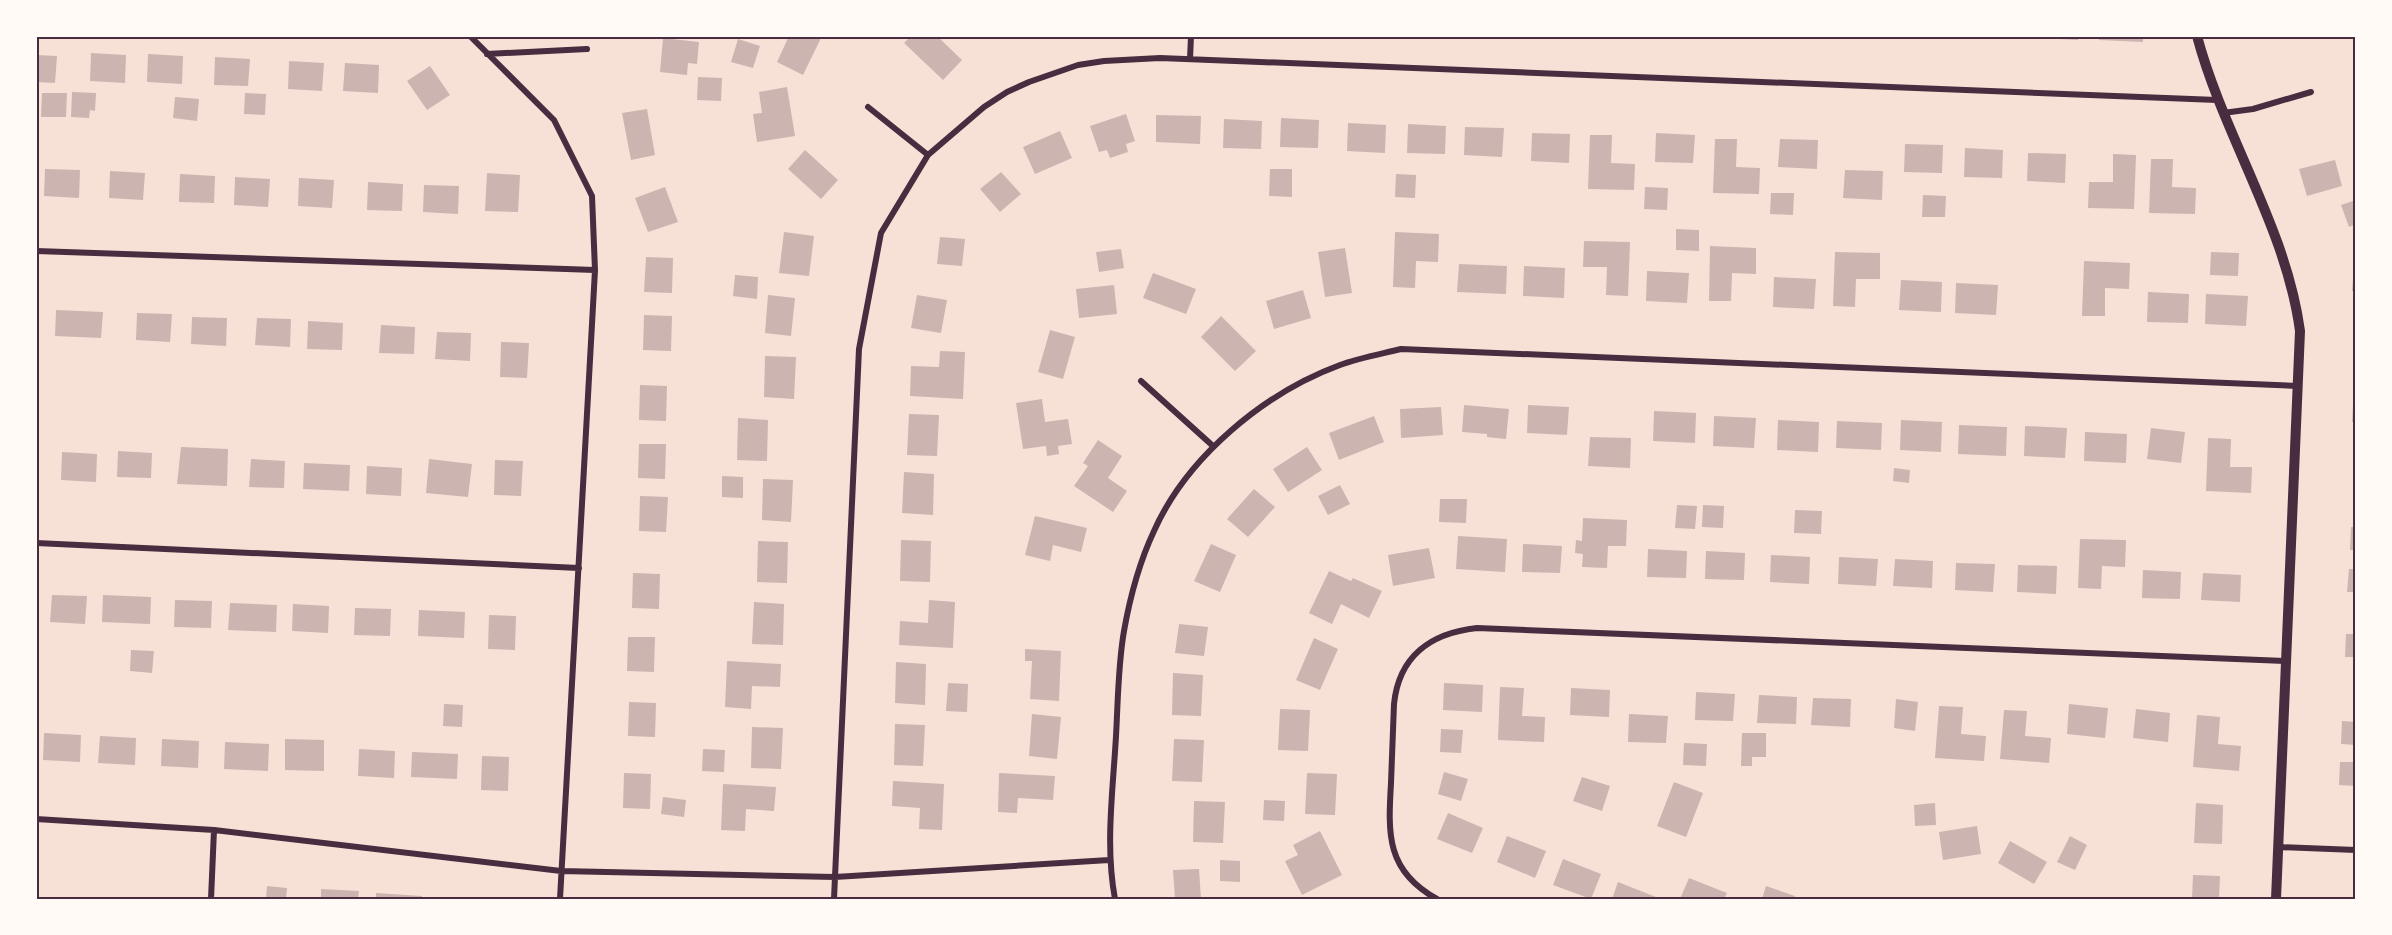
<svg xmlns="http://www.w3.org/2000/svg" width="2392" height="935" font-family="Signika,sans-serif">
<style>
.building{fill:#ccb4b1}
.lines{fill:none;stroke-linecap:round;stroke-linejoin:round}
.minor{stroke:#4a2c40;stroke-width:6}
.tertiary{stroke:#4a2c40;stroke-width:10}
.neatline{fill:none;stroke:#4a2c40;stroke-width:2}
</style>
<rect width="100%" height="100%" fill="#f7e1d7"/>
<path class="building" d="M789,36L821,38L803,75L777,62Z
M911,36H937L962,60L943,80L904,43Z
M2040,36H2078V40L2040,38Z
M2099,36H2143V42L2099,40Z
M663,38L699,42L697,64L688,63L687,75L660,72Z
M738,39L760,46L753,68L731,62Z
M91,53L126,55L125,83L90,81Z
M148,54L183,56L182,84L147,82Z
M36,55L57,56L55,83L36,82Z
M215,57L250,59L248,86L214,85Z
M289,61L324,63L322,91L288,89Z
M345,63L379,65L378,93L343,91Z
M430,66L450,95L427,110L407,81Z
M698,77L722,78L721,101L697,100Z
M787,87L795,136L757,142L753,114L762,113L759,92Z
M72,92L96,93L95,111L90,110L89,118L71,117Z
M42,93H67L66,117H41Z
M245,93L266,94L265,115L244,114Z
M175,97L199,99L197,121L173,118Z
M647,109L655,155L631,160L622,113Z
M1126,114L1135,141L1126,144L1128,152L1110,158L1107,150L1099,152L1090,126Z
M1156,115L1201,116L1200,144L1156,142Z
M1281,118L1319,120L1318,148L1280,147Z
M1224,119L1262,121L1261,149L1223,148Z
M1348,123L1386,125L1385,153L1347,151Z
M1408,124L1446,126L1445,154L1407,153Z
M1465,127L1504,128L1502,157L1464,155Z
M1060,131L1072,158L1035,174L1023,147Z
M1532,133L1570,134L1569,163L1531,161Z
M1656,133L1695,135L1693,163L1655,162Z
M1590,135H1612L1611,163L1635,164L1634,190L1588,189Z
M1715,139H1737L1736,167L1760,168L1759,194L1713,193Z
M1780,139L1818,140L1817,169L1778,167Z
M1905,144L1943,145L1942,173L1904,172Z
M1965,148L2003,150L2002,178L1964,177Z
M805,150L838,180L821,199L788,169Z
M2028,153L2066,154L2065,183L2027,181Z
M2113,154L2136,155L2134,209L2088,208L2089,182H2113Z
M2151,159H2173L2172,187L2196,188L2195,214L2149,213Z
M2335,160L2342,186L2307,196L2299,169Z
M45,169L80,170L79,198L44,196Z
M1270,169H1292V197L1269,196Z
M1845,170L1883,171L1882,200L1843,198Z
M110,171L145,173L143,200L109,198Z
M1001,172L1021,194L1000,212L980,189Z
M487,173L520,175L518,212L485,211Z
M180,174L215,176L214,203L179,202Z
M1396,174L1416,175L1415,198L1395,197Z
M235,177L270,179L268,207L234,205Z
M299,178L334,180L332,208L298,206Z
M368,182L403,184L402,211L367,210Z
M424,185L459,186L458,214L423,212Z
M665,187L678,222L648,232L635,198Z
M1645,187L1668,188L1667,210L1644,209Z
M1771,193H1794L1793,215L1770,214Z
M1923,195L1946,196L1945,217H1922Z
M2356,200V224L2349,227L2341,205Z
M1676,229L1699,230V251L1676,250Z
M784,232L814,236L809,276L779,273Z
M1395,232L1439,234L1438,262L1416,261L1415,288L1393,287Z
M940,237L965,239L962,266L937,264Z
M1584,241L1630,242L1628,296L1606,295L1607,267H1583Z
M1710,246L1756,248V274L1732,273L1731,301H1709Z
M1345,248L1352,293L1325,297L1318,252Z
M1121,249L1124,268L1099,272L1096,252Z
M1835,252L1880,253V279H1856L1855,307L1833,306Z
M2211,252L2239,253L2238,276L2210,275Z
M646,257L673,258L672,293L644,292Z
M2084,261L2130,263L2129,289L2105,288V316H2082Z
M1459,264L1507,266L1506,294L1457,292Z
M1524,266L1565,268L1564,298L1523,296Z
M2354,266H2356V291H2352Z
M1647,271L1689,273L1687,303L1646,301Z
M1153,273L1196,289L1186,314L1143,298Z
M735,275L758,277L757,299L733,296Z
M1774,277L1816,279L1814,309L1773,307Z
M1901,280L1942,282L1941,312L1899,310Z
M1956,283L1998,285L1996,315L1955,313Z
M1114,285L1117,314L1079,318L1076,289Z
M1303,290L1311,318L1274,329L1266,301Z
M2148,292L2189,294L2188,323L2147,322Z
M2206,294L2248,296L2246,326L2205,324Z
M768,295L795,298L791,336L765,333Z
M917,295L947,300L941,333L911,328Z
M56,310L103,312L101,338L55,336Z
M137,313L172,314L170,342L136,340Z
M644,315L672,316L671,351L643,350Z
M1221,316L1256,351L1235,371L1201,337Z
M192,317L227,318L226,346L191,344Z
M257,318L291,319L290,347L255,345Z
M308,321L343,323L342,350L307,349Z
M381,325L415,327L414,354L379,353Z
M1050,330L1075,337L1063,379L1038,372Z
M437,332L471,333L470,361L435,359Z
M501,342L529,343L527,378L500,377Z
M940,351L965,352L963,399L910,396L911,366L939,367Z
M765,356L796,357L794,399L764,397Z
M640,385L667,386L666,421L639,420Z
M2354,387H2356V422H2352Z
M1042,399L1045,422L1068,419L1072,444L1058,446L1059,454L1047,456L1046,446L1023,449L1016,403Z
M1464,405L1509,409L1506,439L1487,437V434L1462,432Z
M1528,405L1569,407L1567,435L1527,433Z
M1441,407L1443,435L1401,438L1400,409Z
M1654,411L1696,413L1695,443L1653,441Z
M909,414L939,415L937,456L907,455Z
M1374,416L1384,442L1339,460L1329,433Z
M1714,416L1756,418L1754,448L1713,446Z
M738,418L768,420L767,461L737,460Z
M1778,420L1819,422L1818,452L1777,450Z
M1901,420L1942,422L1941,452L1900,450Z
M1837,421L1882,423L1881,450L1836,448Z
M1959,425L2007,427L2006,456L1958,454Z
M2025,426L2067,428L2065,458L2024,456Z
M2151,428L2185,432L2181,463L2147,459Z
M2085,432L2127,434L2126,463L2084,461Z
M1590,437L1631,438L1630,468L1588,466Z
M2208,438L2231,439L2230,467H2252L2251,493L2206,491Z
M1098,440L1122,456L1108,478L1127,491L1113,512L1074,486L1088,466L1083,463Z
M639,444H666L665,479L638,478Z
M181,447L228,449L227,486L177,484Z
M1307,447L1322,470L1288,492L1273,469Z
M118,451L152,453L151,478L117,477Z
M62,452L97,454L96,482L61,480Z
M251,459L285,461L284,488L249,487Z
M429,459L472,464L468,497L426,493Z
M495,460L523,461L521,496L494,495Z
M304,463L350,465L349,491L303,489Z
M367,466L402,468L401,496L366,494Z
M1894,468L1910,470L1909,483L1893,481Z
M904,472L934,474L933,515L902,513Z
M722,476L743,477V498L722,497Z
M763,479L793,480L791,522L762,520Z
M1340,485L1350,504L1328,515L1318,496Z
M1254,489L1275,507L1248,537L1227,519Z
M640,496L668,497L666,532L639,531Z
M1440,499H1467L1466,523L1439,522Z
M1677,505L1697,506L1695,529L1675,528Z
M1703,505L1724,506L1723,528L1702,527Z
M1795,510L1822,511L1821,534L1794,533Z
M1035,516L1087,528L1081,552L1053,545L1050,561L1025,555Z
M1583,518L1627,520L1626,546H1608L1607,568L1582,567L1583,554L1575,553L1576,540L1582,541Z
M2351,527H2356V550H2350Z
M1458,536L1507,539L1505,572L1456,569Z
M2080,539L2126,540L2125,567L2102,566L2101,589L2078,588Z
M901,540L931,541L930,582L900,581Z
M758,541L788,542L787,583L757,582Z
M1211,544L1236,555L1220,592L1194,581Z
M1523,544L1562,546L1560,573L1522,572Z
M1429,548L1435,578L1393,586L1388,555Z
M1648,549L1687,551L1686,578L1647,577Z
M1706,551L1745,553L1744,580L1705,579Z
M1771,555L1810,557L1809,584L1770,582Z
M1839,557L1878,559L1876,586L1838,584Z
M1895,559L1933,561L1932,588L1893,586Z
M1956,563L1995,564L1993,592L1955,590Z
M2018,565L2057,566L2056,594L2017,592Z
M2349,569H2356V592H2347Z
M2143,570L2181,572L2180,599L2142,598Z
M1329,571L1351,581L1353,578L1382,591L1369,618L1341,604L1332,624L1309,613Z
M633,573L660,574L659,609L632,608Z
M2203,573L2241,575L2240,602L2201,600Z
M52,595L87,596L85,624L50,622Z
M103,595L151,597L150,624L102,622Z
M175,600L212,601L211,628L174,627Z
M929,600L955,602L953,648L899,645L900,621L928,623Z
M754,602L784,604L783,645L752,644Z
M230,603L277,605L276,632L228,630Z
M293,604L329,606L328,633L292,631Z
M355,608L391,609L390,636L354,635Z
M419,610L465,612L464,638L418,636Z
M489,615L516,616L515,650L488,649Z
M1179,624L1208,627L1204,656L1175,653Z
M2346,634H2356V657H2345Z
M628,637H655L654,672L627,671Z
M1314,638L1338,649L1320,690L1296,680Z
M1025,649L1061,651L1059,701L1030,699L1032,661H1025Z
M131,650L154,651L152,673L130,671Z
M727,661L781,664L780,687L752,686L751,709L725,707Z
M896,662L926,664L925,705L895,703Z
M1173,673L1203,675L1201,716L1172,715Z
M948,683L968,684L967,712L946,711Z
M1444,683L1483,685L1482,712L1443,710Z
M1500,687L1524,688L1522,716L1545,717L1544,742L1498,740Z
M1571,688L1610,690L1609,717L1570,715Z
M1696,692L1735,694L1733,721L1695,720Z
M1759,695L1797,697L1796,724L1757,723Z
M1813,698L1851,699L1850,727L1811,725Z
M1896,699L1918,702L1915,731L1894,728Z
M629,702L656,703L655,737L628,736Z
M444,704L463,705L462,727L443,726Z
M2069,704L2108,708L2105,738L2067,734Z
M1939,706L1963,707L1961,734L1986,736L1984,761L1935,758Z
M1280,709L1310,710L1308,751L1278,750Z
M2136,709L2170,713L2168,742L2133,738Z
M2004,710L2027,711L2025,736L2051,738L2049,763L2000,759Z
M1032,714L1061,717L1057,759L1029,756Z
M1629,714L1668,716L1666,743L1628,742Z
M2197,715L2220,717L2218,744L2241,746L2239,771L2193,767Z
M2342,721L2356,722V745L2341,744Z
M895,724L925,725L923,766L894,765Z
M752,727L783,728L781,769L751,768Z
M1441,729L1463,730L1461,753L1440,752Z
M44,733L81,735L80,762L43,760Z
M1742,733H1766V757H1752V766H1741Z
M100,736L136,738L135,765L98,763Z
M162,739L199,741L198,768L161,766Z
M285,739L324,740V771L285,770Z
M1174,739L1204,740L1202,782L1172,781Z
M225,742L269,744L268,771L224,769Z
M1684,743L1707,744L1706,766L1683,765Z
M359,749L395,751L394,778L358,776Z
M703,749L725,750L724,772L702,771Z
M412,752L458,754L457,779L411,777Z
M482,756L509,757L508,791L481,790Z
M2340,762H2356V786L2339,785Z
M1444,772L1468,779L1461,801L1438,794Z
M624,773L651,774L650,809L623,808Z
M999,773L1055,776L1053,800L1018,798L1017,813L998,812Z
M1307,773L1337,774L1335,815L1305,814Z
M1582,777L1610,786L1602,811L1573,801Z
M893,781L944,784L942,830L919,829L920,808L892,806Z
M1674,782L1703,793L1686,837L1657,826Z
M723,784L776,787L774,811L746,809L745,831L721,830Z
M663,797L686,800L684,817L661,814Z
M1264,800L1285,801L1284,821L1263,820Z
M1194,801L1225,802L1223,843L1193,842Z
M1935,803L1936,825L1915,826L1914,805Z
M2196,803L2223,805L2222,844L2194,843Z
M1448,813L1483,828L1472,853L1437,839Z
M1977,826L1981,854L1943,860L1939,832Z
M1320,831L1342,875L1302,895L1285,861L1298,855L1293,845Z
M1507,836L1546,851L1535,878L1497,862Z
M2070,836L2087,845L2075,870L2057,862Z
M2010,841L2047,862L2034,884L1998,863Z
M1563,859L1601,874L1591,899L1553,885Z
M1220,860L1240,861V882L1220,881Z
M1199,869L1201,899H1175L1173,870Z
M2193,875L2220,876L2219,899H2192Z
M1689,878L1727,893L1724,899H1680Z
M1618,882L1656,897V899H1612Z
M267,886L287,888L286,899H266Z
M1766,886L1795,896L1794,899H1762Z
M321,889L359,891L358,899H321Z
M376,893L422,896V899H376Z"/>
<g class="lines">
<path class="minor" d="M470,36L554,120L592,196L595,270L560,899
M487,54L587,49
M1190,59L1191,36
M868,107L928,155
M2223,113L2253,109L2311,92
M36,251L595,270
M1141,381L1213,446
M36,543L579,568
M36,819L214,830L561,871L835,877L1109,860
M2278,847L2356,850
M211,899L214,830
M834,899L859,349L881,233L928,155L984,107L1007,92L1029,82L1078,65L1104,61L1160,58L2217,100
M1115,899C1105,846 1113,790 1116,736C1118,701 1118,665 1124,631C1130,597 1139,563 1154,531C1187,457 1264,393 1340,365C1359,358 1381,354 1401,349L2298,386
M1437,899C1386,871 1388,834 1391,783C1392,757 1393,730 1394,704C1399,656 1431,633 1477,628L2285,661"/>
<path class="tertiary" d="M2197,36C2224,137 2286,227 2300,331L2276,899"/>
</g>
<rect width="2392" height="935" fill="none" stroke="#fffaf5" stroke-width="75"/>
<rect x="38" y="38" width="2316" height="860" class="neatline"/>
</svg>
